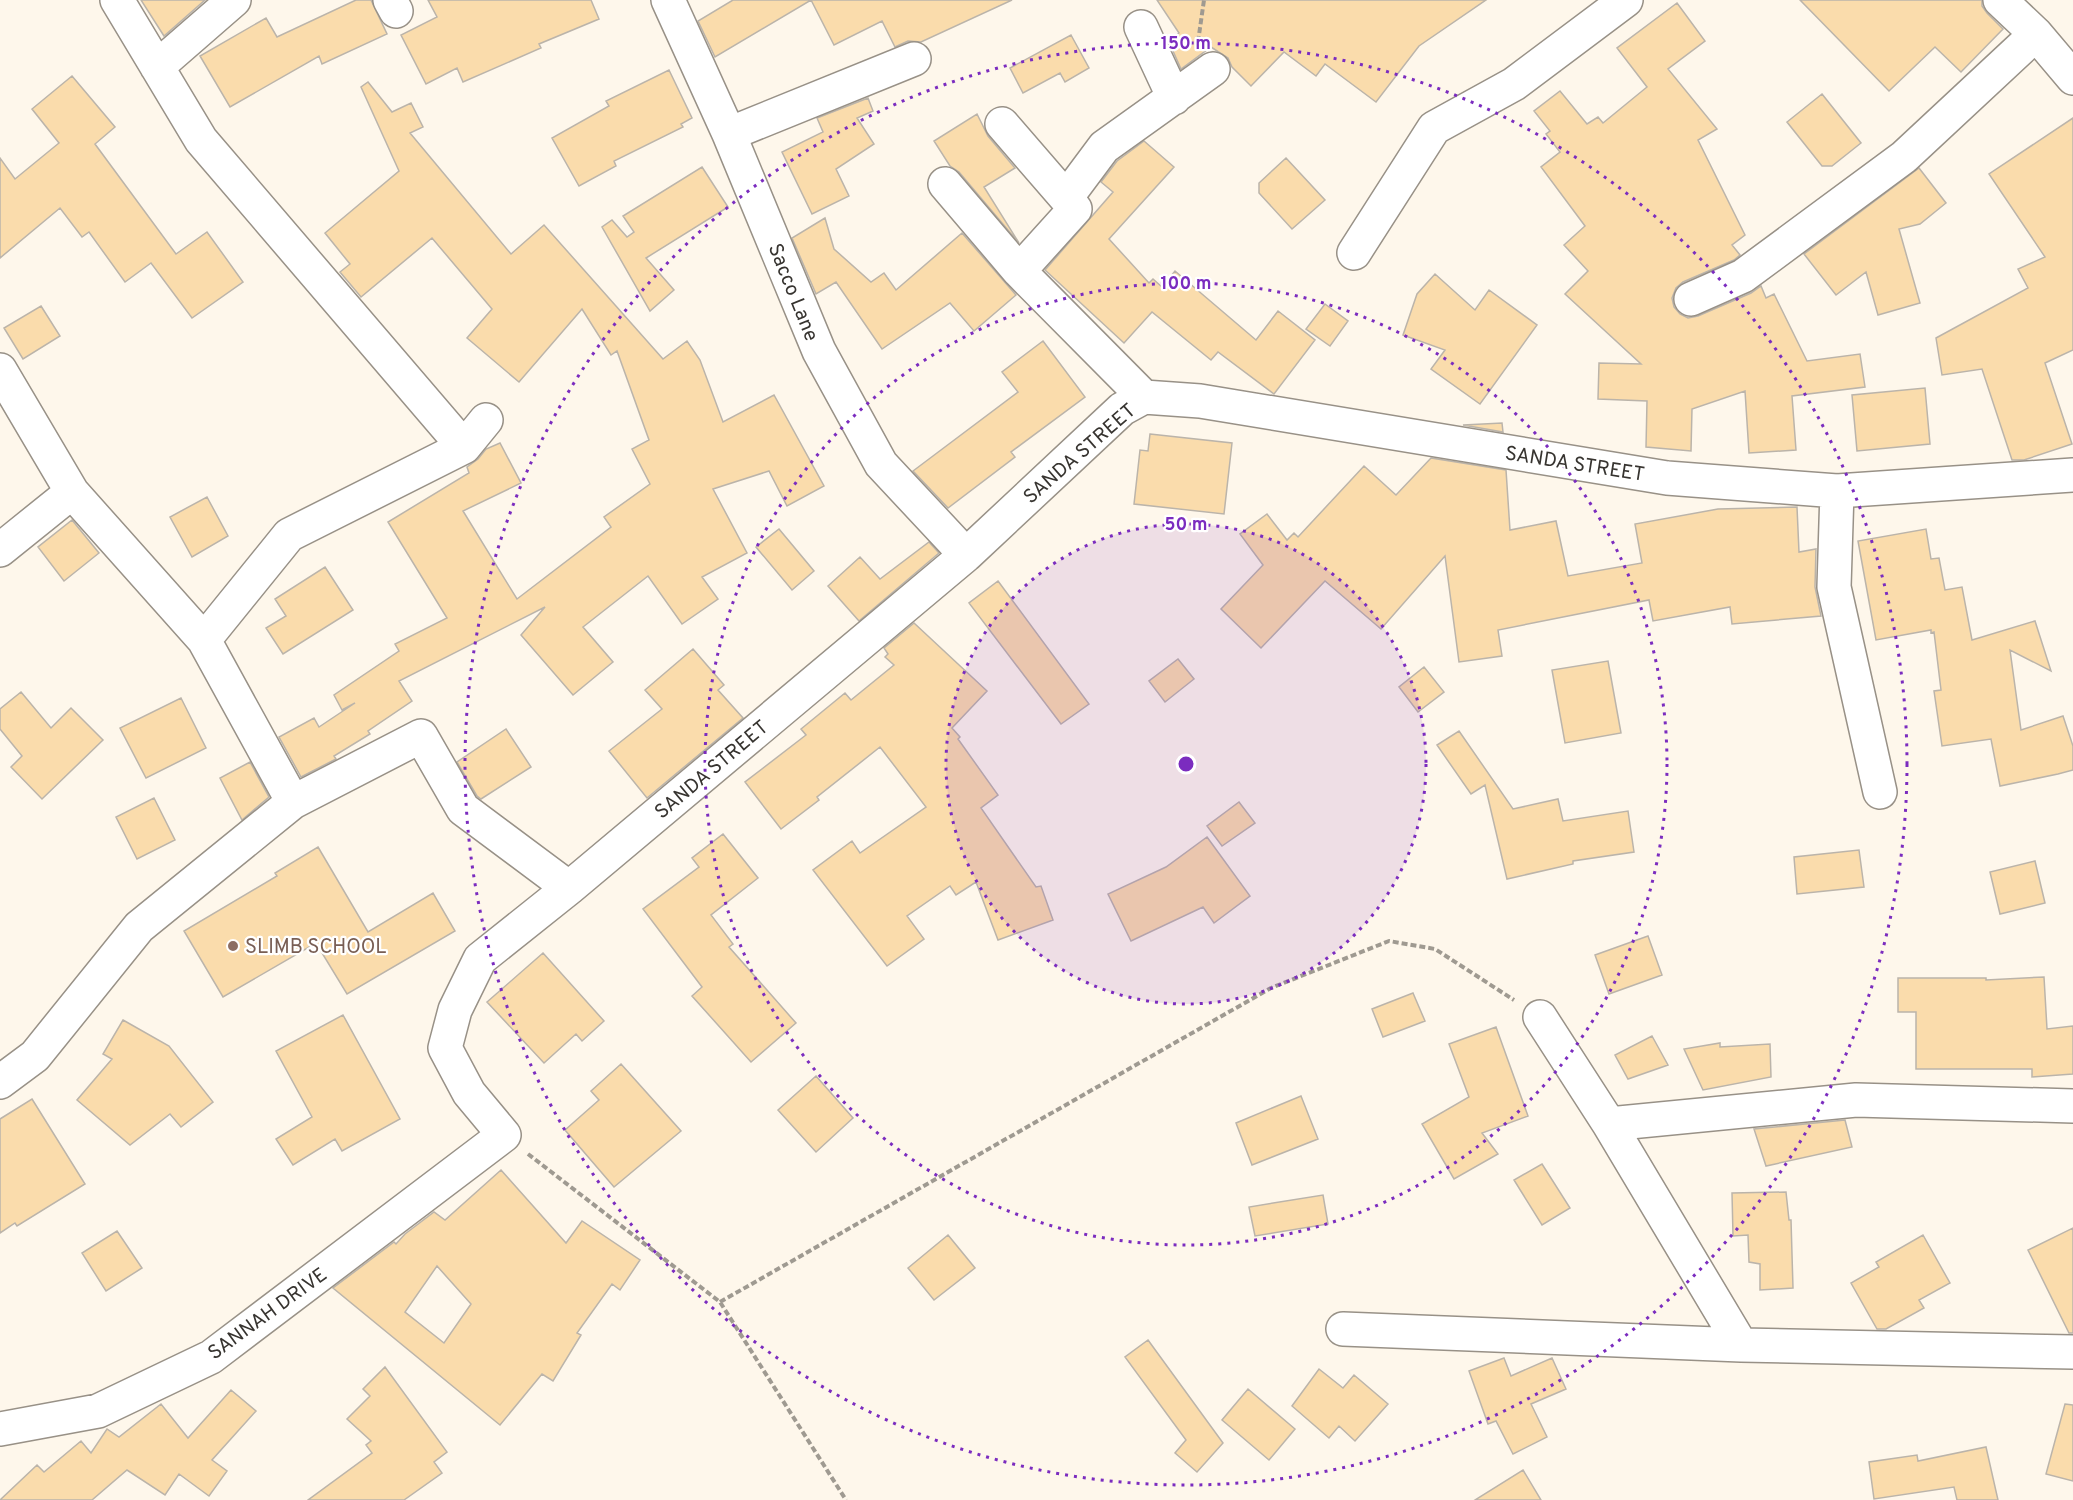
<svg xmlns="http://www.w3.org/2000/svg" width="2073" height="1500" font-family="Overpass,sans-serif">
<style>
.building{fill:#fadcac;stroke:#bbb4aa;stroke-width:1.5;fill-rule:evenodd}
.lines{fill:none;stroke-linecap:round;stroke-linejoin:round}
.minor-casing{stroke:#989187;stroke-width:36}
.path{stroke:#9f9a91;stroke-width:4;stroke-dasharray:6 3;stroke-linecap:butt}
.minor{stroke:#fff;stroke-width:33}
.ring{fill:none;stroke:#7b2cbf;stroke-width:3;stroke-dasharray:3 6}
.education-dot{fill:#8d6e63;stroke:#fff;stroke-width:2}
.labels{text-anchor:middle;stroke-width:4.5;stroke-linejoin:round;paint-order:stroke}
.street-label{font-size:20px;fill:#373430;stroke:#fff}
.education-label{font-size:20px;fill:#785e54;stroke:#fff;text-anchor:start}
.centre{fill:#7b2cbf;stroke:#fff;stroke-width:3}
.ring-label{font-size:18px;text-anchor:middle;font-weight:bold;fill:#7b2cbf;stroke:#fff;stroke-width:4.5;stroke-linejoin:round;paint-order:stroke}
</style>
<rect width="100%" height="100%" fill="#fef7eb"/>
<path class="building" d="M141,0H205L164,36Z
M356,0H371L387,34L322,64L319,56L230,107L200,56L266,18L277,37Z
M428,0H591L599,19L539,44L541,48L463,82L457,68L426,84L401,35L437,17Z
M733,0H1012L921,42L908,41L895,47L882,21L834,45L811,0L715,57L698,21Z
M1157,0H1486L1419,46L1376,102L1325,64L1316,76L1284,52L1251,86L1232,67L1228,58L1211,47L1181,69L1169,42L1179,33Z
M1800,0H1982V6L1987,13L2003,29L1961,72L1935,47L1889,91Z
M1677,3L1705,41L1668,69L1717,129L1698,140L1745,235L1732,245L1740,255L1734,260L1683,282L1676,288L1672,298L1674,307L1680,314L1688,318L1698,316L1751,293L1761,286L1766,298L1774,294L1807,361L1860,354L1865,387L1792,396L1796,450L1749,453L1745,391L1692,409L1691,451L1646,447L1647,401L1598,399L1599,363L1641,364L1565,294L1588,271L1564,245L1585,226L1541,167L1560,152L1546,134L1550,131L1534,111L1560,91L1587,124L1598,117L1603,123L1647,87L1617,48Z
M1071,35L1089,68L1065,82L1060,73L1023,93L1010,68Z
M669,70L692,118L681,124L683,127L614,161L616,166L579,186L552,138L609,106L606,101Z
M72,76L115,127L95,144L176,254L207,232L243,282L192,318L151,263L125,282L89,232L82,237L60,208L0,258V158L15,179L59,143L32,109Z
M368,82L392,112L411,103L423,127L410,133L511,254L544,225L663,359L687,341L700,360L723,422L774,395L824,486L787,506L769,471L713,489L747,553L702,577L718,599L682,624L648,576L583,627L613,662L573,695L521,635L545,607L399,681L412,701L368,731L370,734L334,756L336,759L301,777L279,737L314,718L319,727L355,703L342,710L334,695L399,651L395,644L447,618L388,522L469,473L467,467L478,459L486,449L500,443L521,483L463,511L517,599L611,527L604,517L650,484L632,449L649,440L617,351L611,355L582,309L519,382L467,338L492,309L432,238L361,297L340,272L350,264L325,233L399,171L361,87Z
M1822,94L1861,143L1832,166H1822L1787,122Z
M868,98L873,111L857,118L874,144L836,169L849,196L812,214L782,152L823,132L817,118Z
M977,114L988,136L1015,168L984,187L1019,243L959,172L950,166L934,141Z
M2073,118V350L2045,363L2072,444L2024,460H2012L1982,369L1942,375L1936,338L2028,288L2018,269L2045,257L1989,174Z
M1144,141L1174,167L1109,239L1149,283L1153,279L1162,287L1175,271L1256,340L1278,311L1315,340L1274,394L1218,352L1211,360L1152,312L1124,343L1045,270L1113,192L1101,182L1117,161Z
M1286,158L1325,200L1292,229L1259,193V183Z
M702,167L728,207L646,258L674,290L650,311L602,227L612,220L627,237L634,232L623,216Z
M1919,168L1946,203L1920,224L1899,229L1920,303L1878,315L1866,272L1836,295L1804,254Z
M825,218L834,249L871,282L884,273L896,290L962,233L1016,295L974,331L950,303L882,349L836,282L816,294L792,238Z
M1435,274L1475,310L1489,290L1537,325L1480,404L1431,369L1445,350L1403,335L1417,294Z
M1325,304L1348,321L1330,346L1306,329Z
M41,306L60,336L23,359L4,328Z
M1043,341L1085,397L1011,452L1015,457L948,508L913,471L1018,392L1002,372Z
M1925,388L1930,444L1857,451L1852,395Z
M1502,423L1503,432L1463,425Z
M1150,434L1232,443L1224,514L1134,504L1140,450L1148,451Z
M1431,458L1506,470L1510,530L1556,521L1568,576L1642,563L1635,524L1718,509L1797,507L1799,552L1816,549L1815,587L1821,616L1732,624L1730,607L1653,621L1649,600L1498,630L1502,656L1459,662L1445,556L1381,629L1325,581L1261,648L1221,609L1263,565L1240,534L1267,514L1287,540L1294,533L1298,537L1364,466L1396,495Z
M207,497L228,536L192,557L170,517Z
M72,520L99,553L64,581L38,547Z
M779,529L814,571L792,590L756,547Z
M1926,529L1931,559L1939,558L1945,590L1962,587L1972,640L2035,621L2051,671L2010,650L2021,730L2063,716L2073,746V770L2058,774L2000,786L1991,739L1942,746L1934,691L1941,690L1934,632L1931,633V630L1876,640L1858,541Z
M929,542L939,553L859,621L828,586L860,557L880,579Z
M325,567L353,610L283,654L266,628L286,616L275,599Z
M998,581L1089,704L1061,724L969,603Z
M914,623L987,691L952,728L960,737L958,739L998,795L981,808L1036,887L1041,886L1053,920L998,940L976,882L956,895L950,886L907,916L924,939L887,966L813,870L852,841L860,853L926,807L880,747L817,797L819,800L781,829L745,782L806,735L801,729L845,693L851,700L894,665L885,657L888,654L884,648Z
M693,649L724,685L718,690L743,718L647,798L609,751L662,709L645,690Z
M1178,659L1194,679L1165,702L1149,681Z
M1608,661L1621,733L1565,743L1552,670Z
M1424,667L1444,692L1418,712L1399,687Z
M21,692L51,728L71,708L103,740L42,799L11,767L22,756L0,729V709Z
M181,698L206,748L146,778L120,728Z
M506,729L531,767L481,799L477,796L457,762Z
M1459,731L1513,809L1558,799L1563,821L1628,811L1634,852L1573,861V864L1507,879L1485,785L1471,794L1437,745Z
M250,762L269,797L242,820L220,778Z
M154,798L175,840L137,859L116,817Z
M1239,802L1255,823L1222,846L1207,826Z
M723,834L758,878L711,915L733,944L729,947L796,1023L751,1062L692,996L702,987L643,909L699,867L692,858Z
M1207,837L1250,896L1214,923L1203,907L1131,941L1108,894L1166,867Z
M318,847L368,932L433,893L455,931L347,994L316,943L223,997L184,931L277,876L275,873Z
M1859,850L1864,887L1797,894L1794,857Z
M2035,861L2045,903L2000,914L1990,872Z
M1648,936L1662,975L1609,994L1595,955Z
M543,953L604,1021L582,1041L576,1034L544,1063L487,1002Z
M2044,977L2047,1029L2073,1026V1074L2032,1077V1069H1916V1012H1898V978H1986V980Z
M1413,993L1425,1021L1383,1037L1372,1009Z
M343,1015L400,1119L342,1151L335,1139L293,1165L276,1139L312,1117L276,1051Z
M123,1020L169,1046L213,1102L181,1127L170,1114L130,1145L77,1100L112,1059L103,1054Z
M1496,1027L1528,1116L1482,1133L1498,1154L1454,1179L1422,1124L1469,1097L1449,1044Z
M1652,1036L1668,1065L1628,1079L1615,1055Z
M1720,1043V1047L1770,1044L1771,1077L1703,1090L1684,1049Z
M621,1064L681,1131L614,1187L565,1130L599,1100L591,1091Z
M816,1076L853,1118L816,1152L778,1110Z
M1301,1096L1318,1139L1252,1165L1236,1123Z
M32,1099L85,1184L17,1226L15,1223L0,1233V1119Z
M1845,1120L1852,1147L1766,1166L1754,1129Z
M1542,1164L1570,1208L1542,1225L1514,1180Z
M501,1170L566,1243L582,1221L640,1260L620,1290L612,1284L577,1333L581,1335L553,1381L542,1374L500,1425L333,1288L394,1242L396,1244L405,1234L434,1212L445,1220ZM437,1266L471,1304L444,1343L405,1312Z
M1786,1192L1789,1220H1791L1793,1288L1760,1290V1264L1749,1262L1748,1235L1733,1236L1732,1193Z
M1323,1195L1328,1224L1255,1236L1249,1207Z
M2073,1228V1333H2069L2028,1250Z
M117,1231L142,1268L106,1291L82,1253Z
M948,1235L975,1268L934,1300L908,1268Z
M1923,1235L1950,1283L1919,1300L1924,1308L1886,1329H1877L1851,1283L1879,1267L1876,1262Z
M1148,1340L1223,1443L1197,1472L1175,1453L1186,1440L1125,1357Z
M1504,1358L1511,1376L1552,1358L1566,1389L1531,1404L1547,1437L1513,1454L1496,1421L1488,1424L1469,1371Z
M385,1367L447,1452L434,1462L442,1473L404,1500H308L372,1453L366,1445L371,1441L347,1419L370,1396L363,1389Z
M1319,1369L1343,1388L1354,1375L1388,1404L1355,1441L1339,1426L1329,1438L1292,1406Z
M1248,1389L1295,1429L1269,1460L1222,1420Z
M231,1390L256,1411L212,1460L227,1471L209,1496L179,1474L165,1495L127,1470L92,1500H0L37,1465L44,1472L81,1441L91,1453L107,1429L119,1437L161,1404L188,1438Z
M2065,1404L2073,1405V1481L2046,1474Z
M1986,1447L1998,1500H1957L1954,1487L1874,1499L1869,1462L1917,1455L1918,1461Z
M1523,1470L1541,1500H1475Z"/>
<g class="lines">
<g class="minor-casing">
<path id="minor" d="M117,0L201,140L464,447L289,535L204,640
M390,0L396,11
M668,0L729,134L819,351L881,464L966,555
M2000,0L2036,34L2073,78
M1141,27L1174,98
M157,67L234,0
M1002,124L1066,198
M729,134L914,59
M945,184L1019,271
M1354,253L1434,128L1514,84L1626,0
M1691,299L1743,276L1904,157L2036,34
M0,370L72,492L204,640L293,802
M1144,397L1019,271L1075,209L1066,198L1104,147L1213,69
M464,447L486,420
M1837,491L1834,587L1880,792
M0,550L72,492
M1540,1017L1609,1124L1741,1345
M0,1082L35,1056L139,927L293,802L421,736L463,809L569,888
M1609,1124L1856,1100L2073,1106
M1343,1329L1741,1345L2073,1352
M0,1429L98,1411L211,1357L504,1135L469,1093L445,1048L455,1010L480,959L569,888L966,555L1122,409L1144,397L1200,401L1667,478L1837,491L2073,475"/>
</g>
<path class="path" d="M1198,42L1204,0
M528,1154L720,1302L846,1500
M720,1302L1271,988L1389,941L1435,949L1514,1000"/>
<use href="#minor" class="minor"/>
</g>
<circle cx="1186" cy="764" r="240" fill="#7b2cbf" fill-opacity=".12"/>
<g class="ring">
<circle cx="1186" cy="764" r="240"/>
<circle cx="1186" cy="764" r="481"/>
<circle cx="1186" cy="764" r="721"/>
</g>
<circle class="education-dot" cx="233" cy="946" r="6"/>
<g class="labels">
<g class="street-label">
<text transform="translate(794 292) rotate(68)" y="7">Sacco Lane</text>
<text transform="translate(1079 453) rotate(-41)" y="7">SANDA STREET</text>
<text transform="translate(1575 463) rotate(9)" y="7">SANDA STREET</text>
<text transform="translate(711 769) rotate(-40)" y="7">SANDA STREET</text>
<text transform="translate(267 1313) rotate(-36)" y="7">SANNAH DRIVE</text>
</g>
<g class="education-label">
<text x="245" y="953">SLIMB SCHOOL</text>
</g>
</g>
<circle cx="1186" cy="764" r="9" class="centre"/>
<g class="ring-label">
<text x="1186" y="49">150 m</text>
<text x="1186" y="289">100 m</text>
<text x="1186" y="530">50 m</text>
</g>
</svg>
